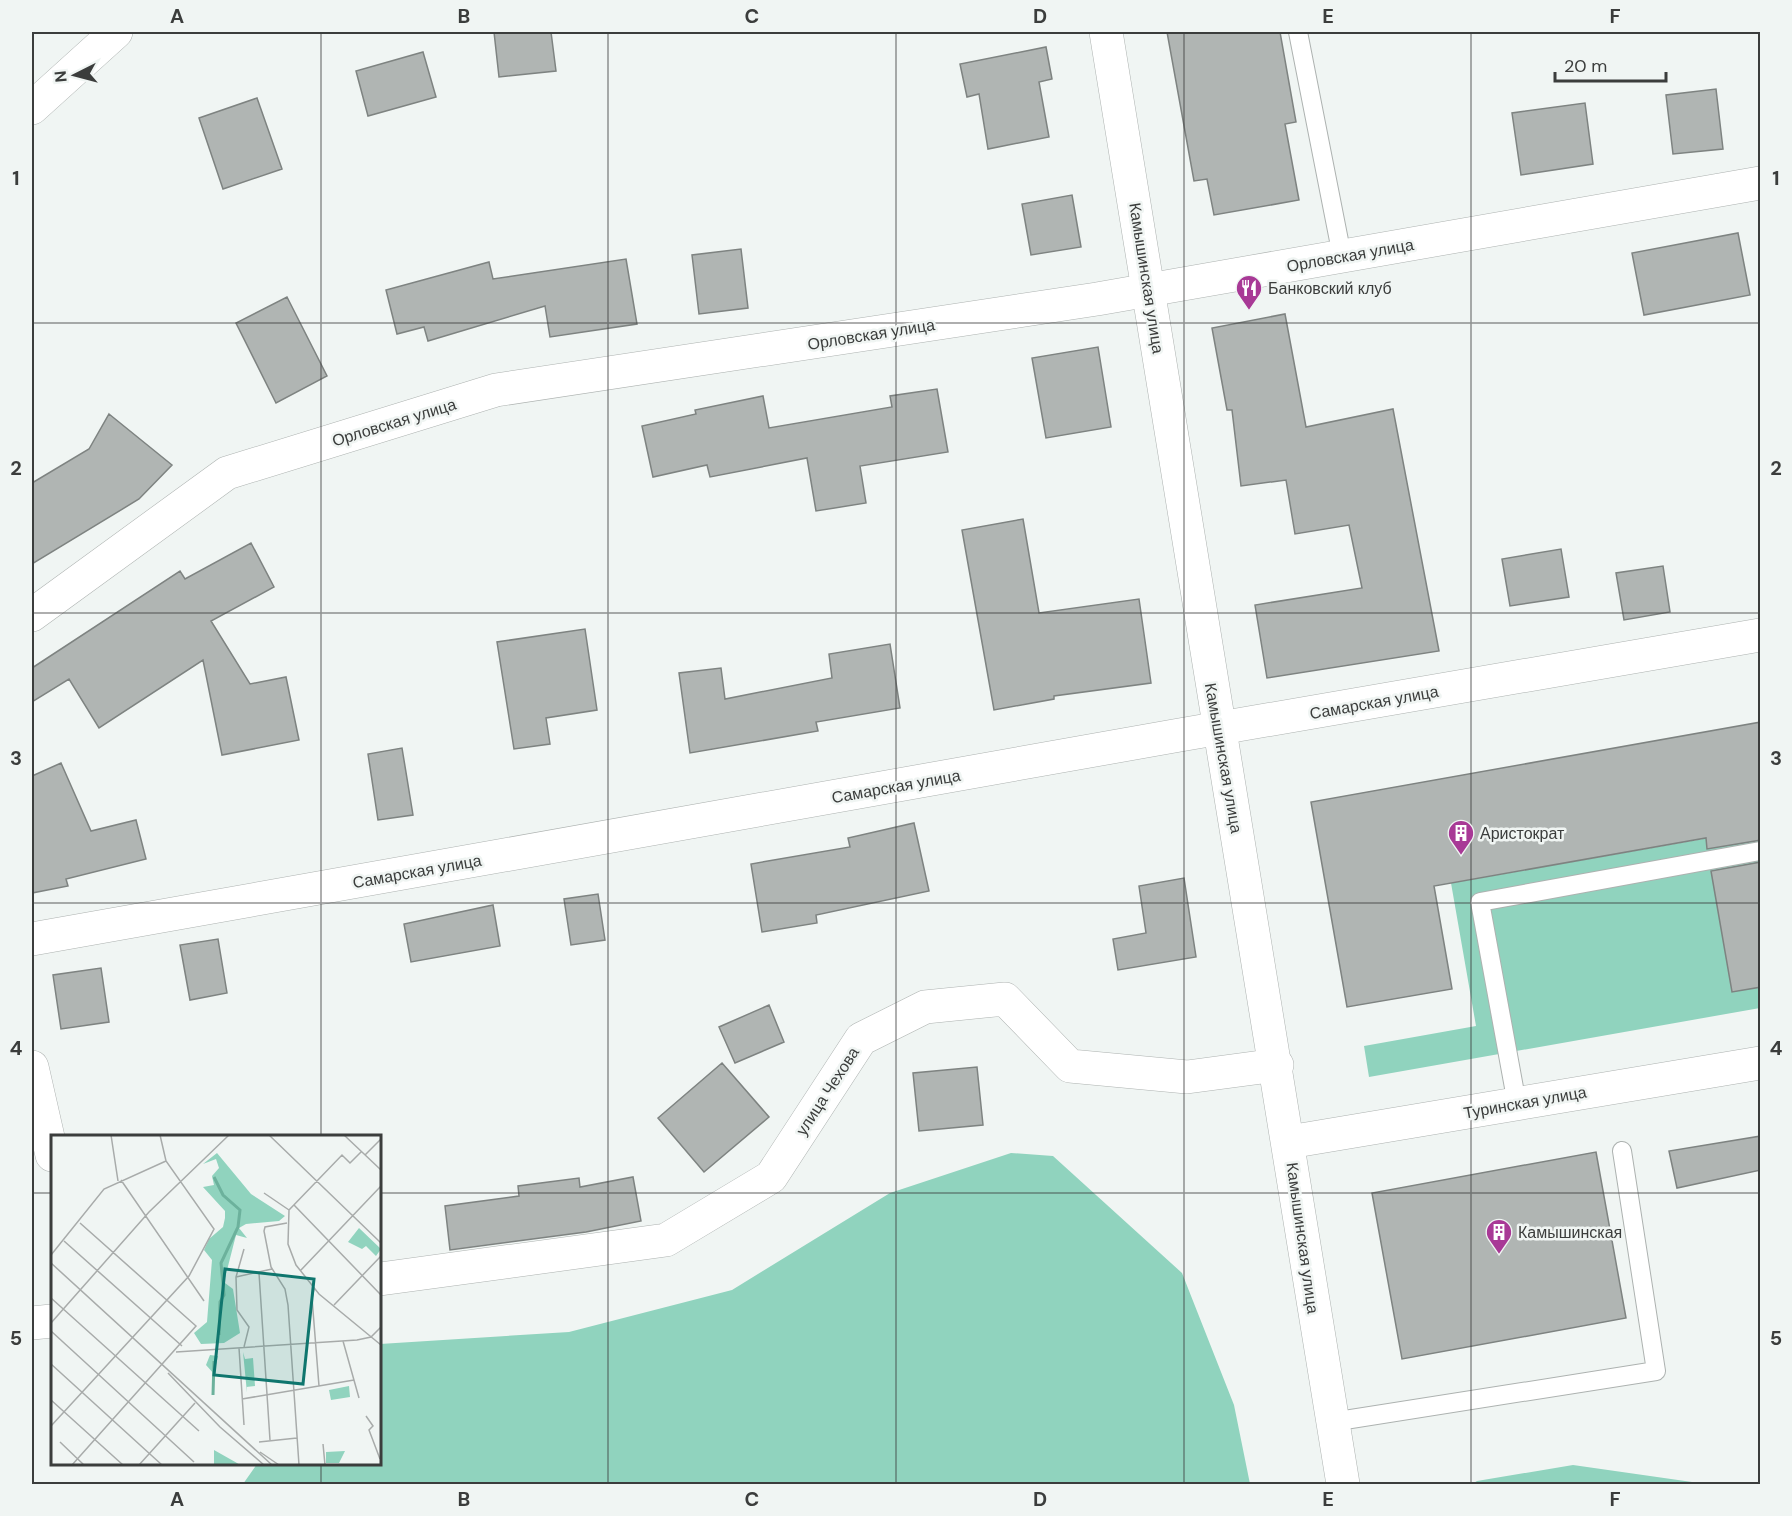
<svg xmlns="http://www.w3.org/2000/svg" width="1792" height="1516" font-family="'DM Sans',sans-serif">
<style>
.green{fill:#90d3be}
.building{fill:#b0b5b3;stroke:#7e8381;stroke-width:1.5}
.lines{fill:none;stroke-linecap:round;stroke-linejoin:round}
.lane-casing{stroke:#adb2b0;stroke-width:20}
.street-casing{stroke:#adb2b0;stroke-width:34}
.secondary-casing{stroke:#adb2b0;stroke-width:34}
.lane{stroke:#fff;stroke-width:18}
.street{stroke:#fff;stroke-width:33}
.secondary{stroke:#fff;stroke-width:33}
.grid{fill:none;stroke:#3b3d3c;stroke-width:1.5;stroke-opacity:0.55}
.labels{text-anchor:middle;stroke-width:5;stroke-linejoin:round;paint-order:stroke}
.street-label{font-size:16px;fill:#3b3d3c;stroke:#f0f5f3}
.poi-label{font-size:16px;fill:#3b3d3c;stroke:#f0f5f3;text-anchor:start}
.inset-river{fill:none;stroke:#6cb19c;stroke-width:3}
.inset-road{fill:none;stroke:#a8abaa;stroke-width:1.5}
.view{fill:#0f766e;fill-opacity:0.15;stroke:#0f766e;stroke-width:3}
.inset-edge{fill:none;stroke:#3b3d3c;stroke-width:3}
.neatline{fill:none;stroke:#3b3d3c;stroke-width:2}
.grid-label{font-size:20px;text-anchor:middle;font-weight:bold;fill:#3b3d3c}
</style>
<rect width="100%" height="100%" fill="#f0f5f3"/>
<path class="green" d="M1760,829V1008L1369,1077L1364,1046L1476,1026L1451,883Z
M1011,1153L1053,1156L1182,1273L1234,1405L1250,1484H243L257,1464H380V1344L569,1332L732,1290L890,1193Z
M1573,1465L1706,1484H1472L1477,1481Z"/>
<path class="building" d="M494,32H551L556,71L499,77Z
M1167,32H1280L1296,122L1285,124L1299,200L1214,215L1207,179L1194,181Z
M1046,47L1052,79L1039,82L1049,137L988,149L979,94L967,97L960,64Z
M423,52L436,97L368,116L356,71Z
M1716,89L1723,149L1673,154L1666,95Z
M257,98L282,169L223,189L199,118Z
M1585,103L1593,164L1521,175L1512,113Z
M1072,195L1081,247L1031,255L1022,204Z
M1738,233L1750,295L1644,315L1632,253Z
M741,249L748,308L699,314L692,255Z
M626,259L637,324L550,337L545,306L428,341L424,327L397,334L386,290L489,262L493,279Z
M287,297L327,376L276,403L236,323Z
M1285,314L1306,427L1393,409L1439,651L1267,678L1255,605L1362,588L1349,525L1295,534L1286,480L1241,486L1232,410H1227L1212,328Z
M1098,347L1111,427L1046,438L1032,358Z
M937,389L948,452L860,466L866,503L816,511L807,458L710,477L707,465L653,477L642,426L696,414L695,410L763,396L769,428L892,407L890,396Z
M109,414L172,465L139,499L32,564V483L89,449Z
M1023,519L1039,613L1139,599L1151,683L1054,696V699L994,710L962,530Z
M251,543L274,587L211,621L250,684L286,677L299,740L222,755L203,660L99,728L69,679L32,702V668L180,571L185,579Z
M1561,549L1569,597L1510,606L1502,559Z
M1663,566L1670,612L1624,620L1616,573Z
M585,629L597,710L546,718L550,744L514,749L497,642Z
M890,644L900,708L816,722L818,731L690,753L679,673L721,668L725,699L832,678L829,654Z
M1761,722V840L1707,849L1706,838L1434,886L1452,989L1347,1007L1311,802Z
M402,748L413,815L378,820L368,754Z
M61,763L91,831L136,820L146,859L66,879L68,886L32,893V776Z
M914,823L929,891L816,915L817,923L762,932L751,864L850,847L848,838Z
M1761,862V987L1732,992L1711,871Z
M1184,878L1196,957L1118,970L1113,939L1146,933L1139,886Z
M598,894L605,940L571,945L564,899Z
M493,905L500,946L411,962L404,924Z
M218,939L227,993L190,1000L180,945Z
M101,968L109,1022L61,1029L53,975Z
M769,1005L784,1042L735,1063L719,1027Z
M722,1063L769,1117L704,1172L658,1118Z
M977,1067L983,1125L919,1131L913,1073Z
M1761,1136V1170L1677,1188L1669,1151Z
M1596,1152L1626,1318L1402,1359L1372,1193Z
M633,1177L641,1221L586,1232L450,1250L445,1206L519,1196L518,1186L579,1178L580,1187Z"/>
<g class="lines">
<g class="lane-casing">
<path id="lane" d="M1298,32L1342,256
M1517,1104L1480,902L1760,851
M1332,1422L1656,1371L1622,1151"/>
</g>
<g class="street-casing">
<path id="street" d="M32,108L116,32
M32,615L227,473L496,390L1097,299L1760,183
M32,939L1174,736L1760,635
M32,1067L52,1155
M1289,1142L1760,1063
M380,1279L666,1240L771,1177L861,1039L925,1007L1005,999L1070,1066L1187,1077L1277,1065
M32,1323L52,1321"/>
</g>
<g class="secondary-casing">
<path id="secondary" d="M1106,32L1343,1484"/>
</g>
<use href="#lane" class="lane"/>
<use href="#street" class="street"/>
<use href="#secondary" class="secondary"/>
</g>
<path class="grid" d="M321,32V1136M608,32V1484M896,32V1484M1184,32V1484M1471,32V1484M32,323H1760M32,613H1760M32,903H1760M32,1193H52M380,1193H1760M321,1464V1484"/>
<defs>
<g id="restaurant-pin" transform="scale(1.35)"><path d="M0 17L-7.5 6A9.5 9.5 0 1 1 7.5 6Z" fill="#a83996" stroke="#f0f5f3"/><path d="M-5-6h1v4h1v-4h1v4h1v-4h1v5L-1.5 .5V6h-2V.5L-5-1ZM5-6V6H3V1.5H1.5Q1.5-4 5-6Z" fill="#fff"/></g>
<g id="building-pin" transform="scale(1.35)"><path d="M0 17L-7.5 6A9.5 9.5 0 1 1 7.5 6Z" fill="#a83996" stroke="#f0f5f3"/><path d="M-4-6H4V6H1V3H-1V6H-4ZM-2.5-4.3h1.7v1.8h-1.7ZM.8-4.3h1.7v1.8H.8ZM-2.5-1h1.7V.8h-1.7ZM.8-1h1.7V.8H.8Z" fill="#fff"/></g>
</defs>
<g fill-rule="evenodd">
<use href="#restaurant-pin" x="1249" y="288"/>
<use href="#building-pin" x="1461" y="833"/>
<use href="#building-pin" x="1499" y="1232"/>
</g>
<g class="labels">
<g class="street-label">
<text transform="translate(1350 255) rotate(-10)" y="6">Орловская улица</text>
<text transform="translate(1147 278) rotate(81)" y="6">Камышинская улица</text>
<text transform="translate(871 334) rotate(-9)" y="6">Орловская улица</text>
<text transform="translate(394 422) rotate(-17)" y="6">Орловская улица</text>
<text transform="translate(1374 702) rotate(-10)" y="6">Самарская улица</text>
<text transform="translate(1224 758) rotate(80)" y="6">Камышинская улица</text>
<text transform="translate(896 786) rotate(-10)" y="6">Самарская улица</text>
<text transform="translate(417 871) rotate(-10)" y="6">Самарская улица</text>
<text transform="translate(827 1091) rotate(-57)" y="6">улица Чехова</text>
<text transform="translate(1525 1102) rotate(-10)" y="6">Туринская улица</text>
<text transform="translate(1303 1238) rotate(82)" y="6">Камышинская улица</text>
</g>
<g class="poi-label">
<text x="1268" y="294">Банковский клуб</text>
<text x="1480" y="839">Аристократ</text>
<text x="1518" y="1238">Камышинская</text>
</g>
</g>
<g transform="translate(51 1135)">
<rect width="330" height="330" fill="#f0f5f3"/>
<path d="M166,18L200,59L234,81L228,86L195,89L188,93L196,103L185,100L174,143V148L182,154L189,198L173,208L150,209L143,198L156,187L161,125L153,115L158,104L172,92L174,83V76L152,52L163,50L161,41L168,33L165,24L152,29ZM308,93L330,114L325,121L315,111L311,114L297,107ZM192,217L194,224L202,223L204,251L195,252L196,258ZM159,220L167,221L163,239L155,230ZM298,251L299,262L280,265L278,255ZM163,315L186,328L189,330H163ZM294,316L288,328H275V317Z" fill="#90d3be"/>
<path class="inset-river" d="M163,42L172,60L189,75L187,92L170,128L173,160L169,167L168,200M162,260L163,226"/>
<path class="inset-road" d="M60,0L67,46M218,0L330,108M293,0L330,35M314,20L330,4M70,45L153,166M213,58L238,75M243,70L330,160M238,75L237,109L245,130L268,159L330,210M238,75L291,20L299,28L310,17M236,88L214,92L213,96L220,132L234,154L237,170L248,330M13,106L131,211M193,114L185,142L186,175L198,192L193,212M0,120L53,54L115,26M0,128L221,330M250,135L330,51M208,138L219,305M185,142L221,134M263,154L261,163L268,251M0,163L148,296M283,170L330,121M0,188L98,77L178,0M0,196L143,327M292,206L308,263M188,213L193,290M125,217L306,205L320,202L330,192M0,229L111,330M117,238L169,292L213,330M191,264L303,245M0,265L72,330M315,281L322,291L318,295L329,324M0,291L138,141L163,94L115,26L109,0M9,307L33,330M208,307L246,303M272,309L274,330M209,317L228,330M21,330L145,191L29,88M88,330L144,268"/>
<path class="view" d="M174,134L263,144L252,249L163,240Z"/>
<rect width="330" height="330" class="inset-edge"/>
</g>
<rect width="1792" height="1516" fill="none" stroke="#f0f5f3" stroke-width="66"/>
<g transform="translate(75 75) rotate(264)" stroke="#f0f5f3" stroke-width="4.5" paint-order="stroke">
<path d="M0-4.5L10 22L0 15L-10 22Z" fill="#3b3d3c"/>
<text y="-9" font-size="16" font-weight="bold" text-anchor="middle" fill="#3b3d3c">N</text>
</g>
<path d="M1555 72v9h111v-9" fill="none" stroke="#3b3d3c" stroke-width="3"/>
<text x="1564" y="72" font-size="18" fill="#3b3d3c" stroke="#f0f5f3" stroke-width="4.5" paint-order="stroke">20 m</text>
<rect x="33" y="33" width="1726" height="1450" class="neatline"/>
<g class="grid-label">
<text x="177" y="23">A</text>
<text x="464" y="23">B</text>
<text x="752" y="23">C</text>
<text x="1040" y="23">D</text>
<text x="1328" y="23">E</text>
<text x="1615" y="23">F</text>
<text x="16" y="185">1</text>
<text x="1776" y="185">1</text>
<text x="16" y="475">2</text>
<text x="1776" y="475">2</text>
<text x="16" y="765">3</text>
<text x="1776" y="765">3</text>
<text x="16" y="1055">4</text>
<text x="1776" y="1055">4</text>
<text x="16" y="1345">5</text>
<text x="1776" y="1345">5</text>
<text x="177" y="1506">A</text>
<text x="464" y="1506">B</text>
<text x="752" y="1506">C</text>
<text x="1040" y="1506">D</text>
<text x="1328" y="1506">E</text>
<text x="1615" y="1506">F</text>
</g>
</svg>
